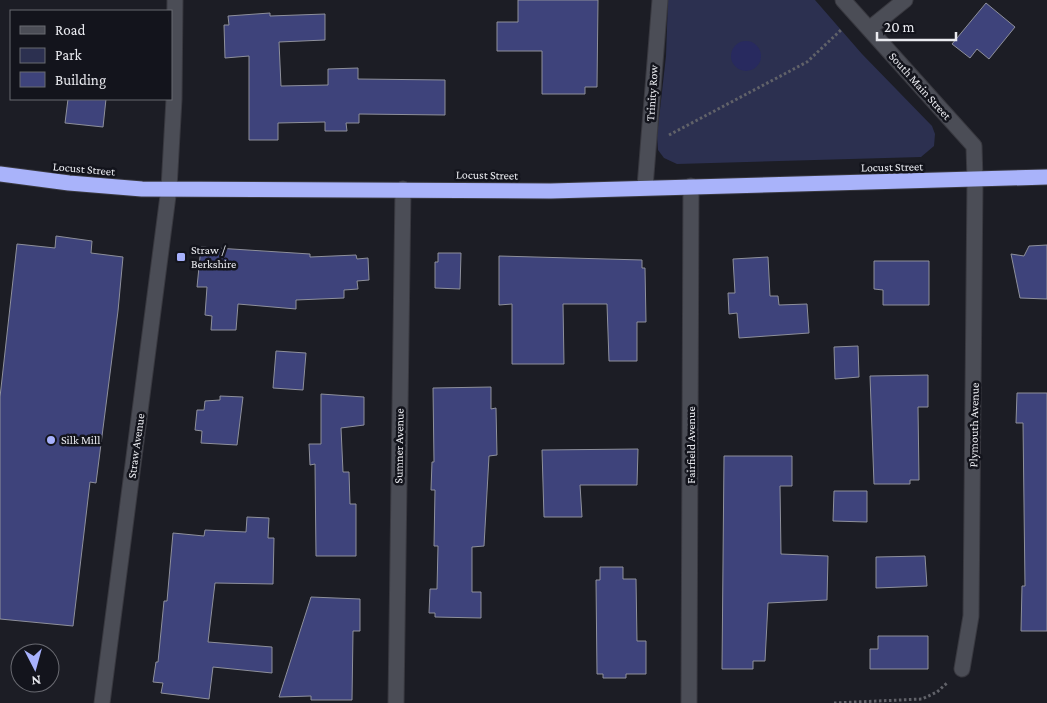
<svg xmlns="http://www.w3.org/2000/svg" width="1047" height="703" font-family="'Crimson Pro',serif">
<style>
.green{fill:#2c3050}
.water{fill:#282a5f}
.building{fill:#3e437b;stroke:#8e909b}
.lines{fill:none;stroke-linecap:round;stroke-linejoin:round}
.street-casing{stroke:#393940;stroke-width:17}
.secondary-casing{stroke:#393940;stroke-width:17}
.highway-casing{stroke:#393940;stroke-width:17}
.path{stroke:#616269;stroke-width:3;stroke-dasharray:2.5 2.5;stroke-linecap:butt}
.street{stroke:#4b4d56;stroke-width:15}
.secondary{stroke:#4b4d56;stroke-width:15}
.highway{stroke:#a9b3fa;stroke-width:15}
.poi-dot{fill:#a7b1fc;stroke:#13141c;stroke-width:2}
.labels{text-anchor:middle;stroke-width:5;stroke-linejoin:round;paint-order:stroke}
.street-label{font-size:12px;fill:#eaebf0;stroke:#13141c}
.poi-label{font-size:12px;fill:#eaebf0;stroke:#13141c;text-anchor:start}
</style>
<rect width="100%" height="100%" fill="#1c1d25"/>
<path class="green" d="M668,0H815L862,54L932,126L935,134L934,146L921,157L677,164L664,158L658,150L657,136L666,56Z"/>
<path class="water" d="M731 56a15 15 0 1 1 30 0a15 15 0 1 1-30 0Z"/>
<path class="building" d="M518,0H598L597,87H585V94H542V51H497V22H518Z
M986,3L1015,27L989,59L977,49L970,58L952,44Z
M270,13V16L325,14V40L279,42L281,86L328,85V69L358,68V79L445,80V115L359,114V123H346L347,131H325V122L278,123V140H249V56L225,58L224,25H229L228,16Z
M68,99H106L103,127L65,123Z
M56,236L92,241L91,253L123,257L118,311L96,483L90,482L73,626L0,619V397L17,244L55,248Z
M1047,245V299L1020,298L1011,254L1024,256L1029,246Z
M201,247L310,254V257L356,255L357,259L368,258L369,280L357,281L358,289L344,290V298L296,300V309L238,304L236,330H211L212,316L205,315L207,287H197Z
M438,253H461L460,289L435,288V262H438Z
M499,256L642,260V268H645L646,322H637V361H609L607,304H563L564,364H512V304L499,305Z
M768,257L770,296H778L779,305L807,304L809,333L739,338L737,313L729,314L728,293H735L733,259Z
M874,261H929V305H883V290L874,289Z
M858,346L859,377L835,379L834,347Z
M276,351L306,353L303,390L273,388Z
M928,375V407H918L919,480H910V484H874L870,376Z
M491,387V409L496,408L497,455L489,456L484,546L472,547V592H481V618L435,617V613H429L430,589H437L438,546H434L435,490H431L432,462H434L433,388Z
M1017,393H1047V631H1021L1022,586H1025L1023,423H1016Z
M321,394L364,397V425L341,428L343,472H349L350,504H356V556H316L315,464L310,465L309,444H321Z
M220,396L243,397L237,445L201,443L202,431L195,430L197,410H204L205,401L220,400Z
M638,449L637,485H580L582,517H544L542,450Z
M724,456H792V486H780L781,554L828,556L827,600L768,603L765,661H753V669H722Z
M834,491H867V522L833,521Z
M247,517L269,518L268,538H274L273,584L215,583L208,642L272,647V673L213,667L209,699L161,693L163,683L153,682L156,662H158L164,601H167L173,533L204,536L205,530L246,532Z
M925,556L927,586L876,588V557Z
M600,567H623V579H636L637,641H646V674H626V678H603V674H597L596,580H600Z
M311,597L360,599V631H353L352,700H311V696L279,697Z
M878,636H928V669H870V649H878Z"/>
<g class="lines">
<g class="street-casing">
<path id="street" d="M645,187L660,0
M962,669L971,616L975,180
M102,703L169,188L174,99L175,0
M396,703L403,189
M689,703L691,186"/>
</g>
<g class="secondary-casing">
<path id="secondary" d="M843,0L974,146L975,180
M869,29L905,0"/>
</g>
<g class="highway-casing">
<path id="highway" d="M0,174L69,183L142,189L551,191L1047,177"/>
</g>
<path class="path" d="M669,135L807,62L841,30
M834,703L922,699L937,692L947,683"/>
<use href="#street" class="street"/>
<use href="#secondary" class="secondary"/>
<use href="#highway" class="highway"/>
</g>
<g class="poi-dot">
<rect x="176" y="252" width="10" height="10" rx="2.5"/>
<circle cx="51" cy="440" r="5"/>
</g>
<g class="labels">
<g class="street-label">
<text transform="translate(920 86) rotate(48)" y="4">South Main Street</text>
<text transform="translate(652 93) rotate(-86)" y="4">Trinity Row</text>
<text transform="translate(892 167) rotate(-1)" y="4">Locust Street</text>
<text transform="translate(84 169) rotate(5)" y="4">Locust Street</text>
<text transform="translate(487 175) rotate(1)" y="4">Locust Street</text>
<text transform="translate(974 425) rotate(-89)" y="4">Plymouth Avenue</text>
<text transform="translate(691 445) rotate(-90)" y="4">Fairfield Avenue</text>
<text transform="translate(136 446) rotate(-82)" y="4">Straw Avenue</text>
<text transform="translate(399 446) rotate(-89)" y="4">Sumner Avenue</text>
</g>
<g class="poi-label">
<text x="191" y="254">Straw /<tspan x="191" dy="14">Berkshire</tspan></text>
<text x="61" y="444">Silk Mill</text>
</g>
</g>
<rect x="10" y="10" width="162" height="90" fill="#13141c" stroke="#696a71"/>
<rect x="20" y="26" width="25" height="8" fill="#4b4d56" stroke="#696a71"/>
<text x="55" y="35" font-size="15" fill="#eaebf0">Road</text>
<rect x="20" y="48" width="25" height="15" fill="#2c3050" stroke="#696a71"/>
<text x="55" y="60" font-size="15" fill="#eaebf0">Park</text>
<rect x="20" y="72" width="25" height="15" fill="#3e437b" stroke="#696a71"/>
<text x="55" y="85" font-size="15" fill="#eaebf0">Building</text>
<g transform="translate(35 668) rotate(174)"><circle r="24" fill="#13141c" stroke="#696a71"/>
<path d="M0-4L9 19L0 12L-9 19Z" fill="#a7b1fc"/>
<text y="-8" font-size="14" font-weight="bold" text-anchor="middle" fill="#eaebf0">N</text>
</g>
<path d="M877 32v8h79v-8" fill="none" stroke="#eaebf0" stroke-width="2.5"/>
<text x="884" y="32" font-size="15" fill="#eaebf0" stroke="#13141c" stroke-width="4" paint-order="stroke">20 m</text>
</svg>
